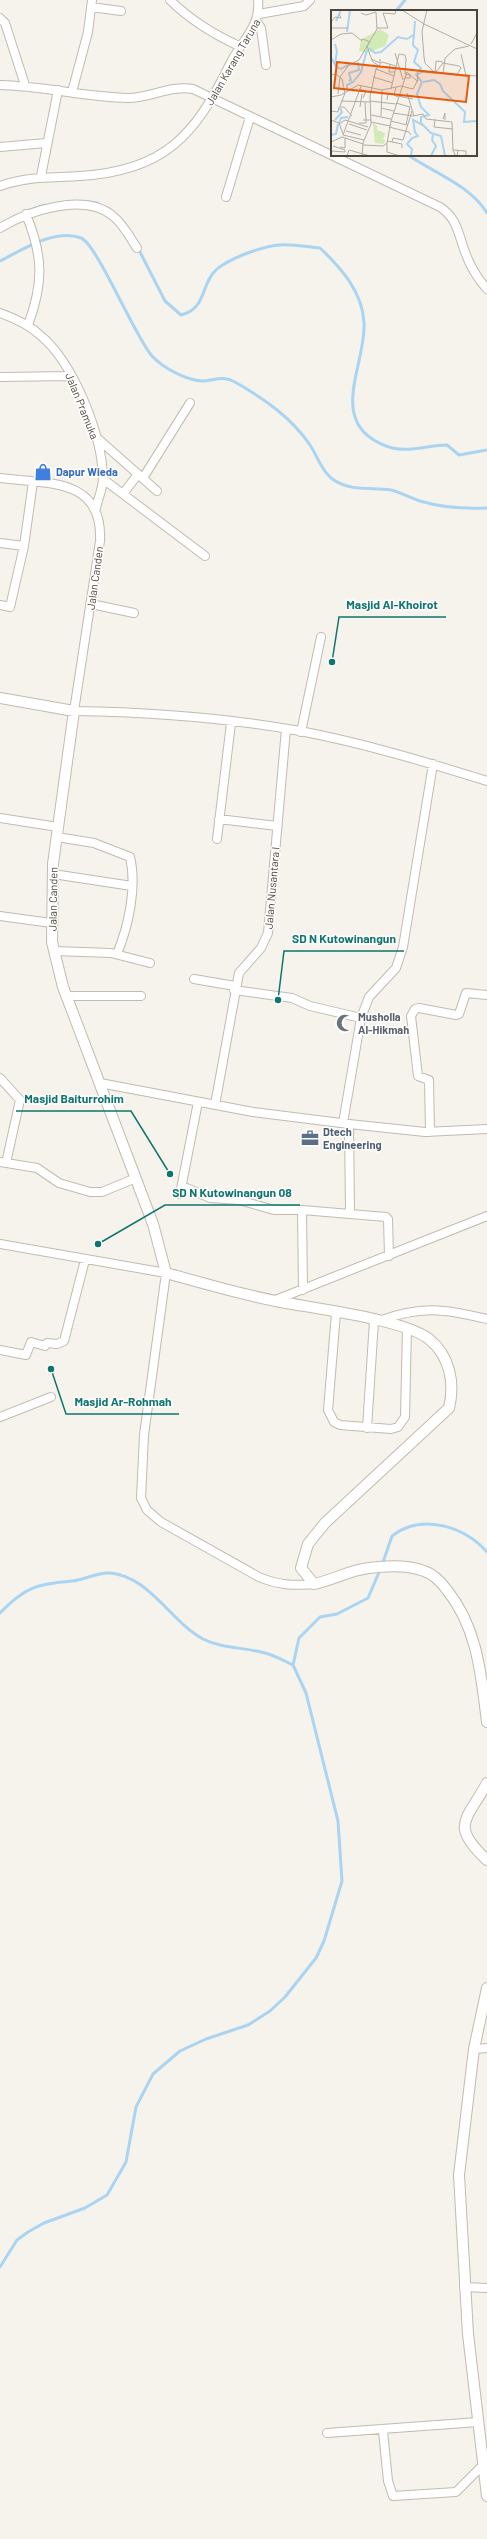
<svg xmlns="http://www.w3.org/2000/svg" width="487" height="2539" font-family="Barlow,sans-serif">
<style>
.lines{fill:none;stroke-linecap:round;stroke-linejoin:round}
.stream{stroke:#a9d4f2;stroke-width:3}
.minor-casing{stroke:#c2bbae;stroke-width:10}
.tertiary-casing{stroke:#c2bbae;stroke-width:12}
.minor{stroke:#fff;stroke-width:8}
.tertiary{stroke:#fff;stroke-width:10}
.labels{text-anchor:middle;stroke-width:3;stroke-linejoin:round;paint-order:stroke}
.street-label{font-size:11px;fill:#4b4439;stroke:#fff}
.shop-label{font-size:11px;font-weight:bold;fill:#366cbe;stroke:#fff;text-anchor:start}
.worship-label{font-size:11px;font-weight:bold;fill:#5b616d;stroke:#fff;text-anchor:start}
.service-label{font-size:11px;font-weight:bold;fill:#4e5e75;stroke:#fff;text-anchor:start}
.inset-river{fill:none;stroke:#a9d4f2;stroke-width:2}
.inset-road{fill:none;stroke:#b2ada4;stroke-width:1}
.view{fill:#e8590c;fill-opacity:0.15;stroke:#e8590c;stroke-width:2}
.inset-edge{fill:none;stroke:#4b4439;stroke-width:2}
.leader{fill:none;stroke:#0f766e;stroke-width:1.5}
.callout-dot{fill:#0f766e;stroke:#fff;stroke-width:1.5}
.callout-label{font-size:12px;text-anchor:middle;font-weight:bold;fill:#0f766e;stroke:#fff;stroke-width:3;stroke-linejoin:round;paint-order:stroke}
</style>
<rect width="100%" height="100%" fill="#f6f3ec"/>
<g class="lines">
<path class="stream" d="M396,11L405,0
M408,155C434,173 470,185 487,213
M89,202L97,203L102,206
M24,212L45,205
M138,248L165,301L181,315C207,309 200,284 217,269C230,258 263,246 280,245C293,244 307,247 320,248C341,268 362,291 364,322C367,364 325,423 386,446C407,454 426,445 447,445L459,455L487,450
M0,261C22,250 55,228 81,238C97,244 135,337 152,356C163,368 186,380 202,381C213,381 223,375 235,382C263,398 291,417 310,445C318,457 320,468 331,478C349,492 370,487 391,490C400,492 410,498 420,501C440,507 465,509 487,508
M382,1565L392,1536C421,1513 464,1526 487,1552
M0,1613C25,1587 37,1584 72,1581C85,1580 97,1572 110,1573C149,1576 171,1622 203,1639C223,1649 244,1647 265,1653C274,1655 284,1661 293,1665L306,1693L338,1821L342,1881L324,1941L316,1958L285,1997L270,2011L248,2025L206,2039L180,2051L153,2074L136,2107L126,2162L107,2195L85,2208L44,2223L28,2232L17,2240L0,2267
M293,1665L299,1638L320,1617L337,1614L368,1598L380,1570"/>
<g class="minor-casing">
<path id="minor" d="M170,0C190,20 213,34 239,46
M91,7L121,11
M259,14L304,6L310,0
M0,18L5,23L25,85
M256,21L261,28L266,65
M0,85C43,86 85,97 128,98C151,98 169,85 193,89L440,207C457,218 458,233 465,252C470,266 477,278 487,289
M72,92L88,32L92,0
M0,147L46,143
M41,176L58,90
M0,186C27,176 52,178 80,176C164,171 195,136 230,64C241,41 261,27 258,0
M226,197L250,117
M26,214C43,256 44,282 28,325
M0,228C28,211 84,192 113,216C123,224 130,237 137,248
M0,313C14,318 28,324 40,335C74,363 102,435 103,478C103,488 98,499 96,508
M0,377L72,376
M96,437L157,491
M0,478C47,484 103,477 100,541L74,711C149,712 227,718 300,731C363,743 426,762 487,781
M143,478L190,403
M103,479L205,556
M123,494L138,474
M0,543L24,546
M91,604L134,613
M0,605L10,607L24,546L33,482
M301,732L321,637
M0,818L58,827
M219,819L277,826
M57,837L94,843L130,857C137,886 129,925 117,954
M217,839L231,723
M53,874L132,886
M0,916L51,923
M54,951L111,953L150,963
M194,979L235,986
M234,990L292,998L310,1006L361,1018
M67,996H141
M0,1078L20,1100L6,1163
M100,1083L253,1112L349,1124L425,1132L487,1129
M215,1105L239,973L261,948L268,933L286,729
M343,1123L361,1018L369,997L396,968L403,947L433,764
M430,1132L429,1080L418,1076L411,1016L415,1009L419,1008L456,1015L459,1014L466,993L487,995
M0,1162L37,1168L59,1183L90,1192H102L136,1178
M182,1186L210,1198L239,1200L274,1210H302
M180,1194L198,1102
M350,1214L386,1217L388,1219L389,1256
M0,1244L166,1273L144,1435L141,1498L147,1510L161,1522L259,1577C278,1585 293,1586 314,1584
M303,1290L302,1210L350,1214L349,1124
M273,1301L487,1216
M336,1313L328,1410L334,1422L340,1425L391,1429L398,1427L405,1417L407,1328
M379,1321C421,1305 445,1309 487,1319
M0,1350L26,1355L31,1342L45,1346L47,1343L57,1344L64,1341L85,1260
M0,1417L51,1397
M367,1428L374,1321
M474,2049L487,2048
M464,2287L487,2288
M383,2431L388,2481L393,2496L456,2492L483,2465
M327,2433L478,2422"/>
</g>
<g class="tertiary-casing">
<path id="tertiary" d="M0,698L74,711L53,864L52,942L63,987L153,1224L166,1273C203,1283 239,1294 276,1301C310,1308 404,1319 429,1339C450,1356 455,1383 449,1408L325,1523L308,1544L301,1568L314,1584C333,1580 350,1570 369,1568C385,1566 408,1565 424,1571C434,1574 441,1582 447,1590C478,1629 481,1675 487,1722
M487,1783C467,1820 449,1825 487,1860
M487,1988L474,2049L459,2175L468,2334L487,2496"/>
</g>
<use href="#minor" class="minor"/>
<use href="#tertiary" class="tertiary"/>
</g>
<defs>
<g id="shop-bare" transform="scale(1.38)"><path d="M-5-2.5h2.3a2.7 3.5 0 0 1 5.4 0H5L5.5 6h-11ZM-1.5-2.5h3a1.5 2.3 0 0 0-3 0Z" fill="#3f7fe0" stroke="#fff" stroke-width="2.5" paint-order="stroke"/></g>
<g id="mosque-bare" transform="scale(1.38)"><path d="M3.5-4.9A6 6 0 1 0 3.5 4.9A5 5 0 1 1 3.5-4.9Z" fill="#6b7280" stroke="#fff" stroke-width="2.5" paint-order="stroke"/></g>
<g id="office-bare" transform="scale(1.38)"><path d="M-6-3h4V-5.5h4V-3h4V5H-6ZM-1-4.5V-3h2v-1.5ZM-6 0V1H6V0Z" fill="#5c6f8a" stroke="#fff" stroke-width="2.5" paint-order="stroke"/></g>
</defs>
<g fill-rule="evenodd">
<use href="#shop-bare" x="43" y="472"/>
<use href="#mosque-bare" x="345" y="1023"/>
<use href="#office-bare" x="310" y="1138"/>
</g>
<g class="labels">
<g class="street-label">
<text transform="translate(233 62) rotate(-60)" y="4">Jalan Karang Taruna</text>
<text transform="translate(82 406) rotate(68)" y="4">Jalan Pramuka</text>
<text transform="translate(95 578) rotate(-82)" y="4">Jalan Canden</text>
<text transform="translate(272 888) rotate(-85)" y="4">Jalan Nusantara I</text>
<text transform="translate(53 899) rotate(-89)" y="4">Jalan Canden</text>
</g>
<g class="shop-label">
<text x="56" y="476">Dapur Wieda</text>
</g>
<g class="worship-label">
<text x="358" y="1021">Musholla<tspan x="358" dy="13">Al-Hikmah</tspan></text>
</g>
<g class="service-label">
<text x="323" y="1136">Dtech<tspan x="323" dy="13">Engineering</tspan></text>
</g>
</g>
<g transform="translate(331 10)">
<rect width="146" height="146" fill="#f6f3ec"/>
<path d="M42,113L46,116V120L54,123L53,128H50L54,130L53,134L44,133Z" fill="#d2eab5"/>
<path d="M49,19L58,25L54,36L36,43L28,41L30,30Z" fill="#d2eab5"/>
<path class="inset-river" d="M5,11L10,0M84,11L82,35L87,40L83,52L90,58L85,65L91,72M16,22L19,0M38,38L44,43L50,42L67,27L76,29L84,24M0,47L5,57L10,59L20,53M4,54L6,41L4,34M18,71L20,70L18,63L28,60L27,52M91,72L86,84L90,97L98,105L90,107V113L100,123L110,126L114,146M92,72L103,70L109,74L112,81L134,102L133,112L146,111M16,78V75L22,72L30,62L36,40M4,110L11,102L9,98M8,113L10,108L17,107M0,125L5,124L7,114M80,146L81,139L76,134L81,128L87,126L84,122L82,110L92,115M100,146L105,136L101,130L102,125"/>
<path class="inset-road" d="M71,0L93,14L146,39M96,0L91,21L93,47L94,53L103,62M0,6V19M1,11L4,7L10,8L8,4M0,18H17M46,18H57L52,3L64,4L65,0M0,30L10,24L21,23L31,31M30,30L32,29L39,32L36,36L39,45L42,52L47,55M140,34L146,23M64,43L72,70M130,44L135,66M40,49L49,53V49M59,54L58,62H64M45,59L63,66M104,62L105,51L112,52M105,62L112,53L128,56L130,58L125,66M112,64L114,48L124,39L138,36M0,65L5,64L11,69L14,83M42,67L62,73M73,68H79V65L74,64M65,77L63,85L67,87M28,79L35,81L32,88M60,79L68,44L74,45L75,49L74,64M76,83L83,106M7,84L9,67L17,56L28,50L46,19L45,2L35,5L30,3M67,86L82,89M0,87L10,85L27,75L51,80L70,76L82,79L87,70M56,90L57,84H64M10,91L39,92M39,91L65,94M65,93L79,97M9,96L14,83M29,97L31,84M50,98L63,101M0,101L7,102L8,97H13L21,106M62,103L82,106L92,104L95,109L121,112L122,140L135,141V146M40,105L60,109M50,106L51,80M104,109L103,117L122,119M112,109L114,103V110M0,110L8,113L12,124M32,110H35L34,92M60,111L76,115M40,112L59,116M28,113H35V110H40M8,114L14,110L37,117M18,114L36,120M75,115L79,97M58,117L78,122L80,125M15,121L30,125M12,125L30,76M12,125L33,130M56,131L71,134V138M0,132L11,127L32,134M61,132L62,128L72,130L81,101M56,133V142L69,146M32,135L52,136L56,133L60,111L76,62L86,71L87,64L92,62L146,66M2,136L14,140V142M9,137L14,138V128M122,140L124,145L126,146L127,140M0,141L14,142M16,146L18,140L39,146M31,146L32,133L40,114L39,86L45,59L51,52L65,56"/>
<path class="view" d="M6,52L138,66L135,92L3,78Z"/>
<rect width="146" height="146" class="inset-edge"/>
</g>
<path class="leader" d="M332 662L339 617H446M278 1000L284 951H404M170 1174L131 1111H16M98 1244L165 1205H300M51 1369L66 1414H179"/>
<g class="callout-dot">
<circle cx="332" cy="662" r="4"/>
<circle cx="278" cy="1000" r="4"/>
<circle cx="170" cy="1174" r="4"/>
<circle cx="98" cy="1244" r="4"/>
<circle cx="51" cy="1369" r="4"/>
</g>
<g class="callout-label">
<text x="392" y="609">Masjid Al-Khoirot</text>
<text x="344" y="943">SD N Kutowinangun</text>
<text x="74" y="1103">Masjid Baiturrohim</text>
<text x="232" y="1197">SD N Kutowinangun 08</text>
<text x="123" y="1406">Masjid Ar-Rohmah</text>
</g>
</svg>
